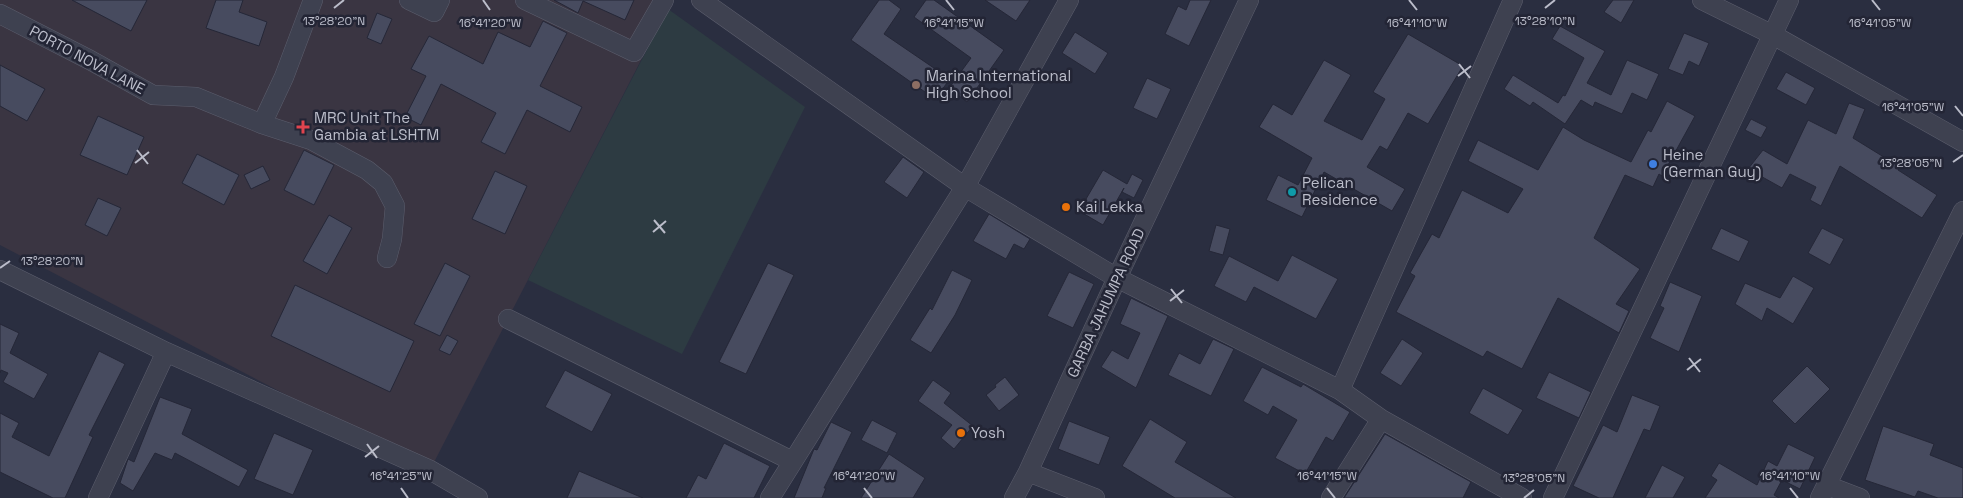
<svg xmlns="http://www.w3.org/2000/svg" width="1963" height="498" font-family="'Space Grotesk',sans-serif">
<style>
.medical{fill:#3a3542}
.green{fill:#2d3b42}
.building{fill:#474b5f;stroke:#252737}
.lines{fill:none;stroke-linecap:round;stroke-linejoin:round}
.minor-casing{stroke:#5c5e6d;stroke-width:20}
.minor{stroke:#3e4150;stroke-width:19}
.ticks{fill:none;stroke:#bbbdca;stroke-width:2}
.education-dot{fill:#8d6e63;stroke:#232535;stroke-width:2}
.health-dot{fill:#e0444e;stroke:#232535;stroke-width:2}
.shop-dot{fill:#3f7fe0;stroke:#232535;stroke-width:2}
.culture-dot{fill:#0f9aa8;stroke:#232535;stroke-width:2}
.food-dot{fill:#e8710a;stroke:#232535;stroke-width:2}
.labels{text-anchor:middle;stroke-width:5;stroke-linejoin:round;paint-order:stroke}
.street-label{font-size:15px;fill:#bbbdca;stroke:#232535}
.poi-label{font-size:15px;fill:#bbbdca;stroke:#232535;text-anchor:start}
.ticks-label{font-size:12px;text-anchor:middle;fill:#bbbdca;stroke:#232535;stroke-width:5;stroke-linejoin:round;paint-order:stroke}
</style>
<rect width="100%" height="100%" fill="#2a2e40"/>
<path class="medical" d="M0,0H672L430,470L0,245Z"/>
<path class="green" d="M668,9L805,107L682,354L528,280Z"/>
<path class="building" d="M72,0H147L131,31Z
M216,0H243L239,12L267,22L259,46L206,28Z
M554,0H634L625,20L583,1L578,13Z
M879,0H889L901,9L884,34L950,79L935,99L851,40Z
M926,0H934L1004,50L967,102L949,88L971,58L914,17Z
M985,0H1030L1016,21Z
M1190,0H1211L1189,46L1165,34L1178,6L1186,10Z
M1613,0H1634L1621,23L1604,12Z
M377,13L392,19L381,44L367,38Z
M543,21L567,33L540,86L582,107L570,132L527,110L505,154L481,142L496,113L441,84L421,125L405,117L426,76L411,69L429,36L483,64L498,32L530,47Z
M1560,26L1605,51L1587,83L1611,95L1627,60L1659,74L1647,100L1632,93L1622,114L1595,102L1593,107L1581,100L1565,124L1533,102L1530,106L1504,89L1513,75L1558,103L1563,95L1565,96L1584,58L1552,39Z
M1075,32L1108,53L1095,74L1062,53Z
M1684,33L1709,43L1699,66L1689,61L1683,75L1668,69Z
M1408,34L1463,66L1428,124L1408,113L1387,150L1380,146L1367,167L1405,189L1392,211L1324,172L1302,217L1266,200L1278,175L1298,185L1312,158L1259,127L1273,104L1292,115L1324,60L1351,75L1324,121L1362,140L1385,99L1373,92Z
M0,65L45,89L27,121L0,106Z
M1786,72L1815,88L1806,105L1776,89Z
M1147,78L1171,89L1157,119L1133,108Z
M1667,101L1695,116L1662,176L1659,174L1653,187L1625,175L1594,238L1640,269L1616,304L1629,311L1619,333L1558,298L1522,369L1487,351L1483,357L1396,312L1415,276L1410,273L1432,234L1439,238L1462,190L1508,213L1523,189L1468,161L1478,140L1538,170L1563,127L1584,140L1631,162L1648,130L1651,132Z
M1849,103L1865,109L1853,138L1900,167L1898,170L1937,195L1922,218L1840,166L1821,206L1810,200L1816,187L1790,174L1782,188L1748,169L1763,150L1787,164L1808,120L1836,134Z
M98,116L144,137L127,175L80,155Z
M1751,119L1767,127L1761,138L1745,130Z
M304,150L334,165L314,205L284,190Z
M197,154L239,175L224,205L182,183Z
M903,157L924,172L907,198L884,182Z
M263,166L270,180L251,189L244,175Z
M1103,170L1127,184L1132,174L1143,180L1134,198L1122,192L1124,188L1103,225L1079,211Z
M495,171L527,186L505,234L472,219Z
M98,198L121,208L107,236L85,225Z
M989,214L1030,239L1024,249L1014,244L1006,259L973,241Z
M329,215L352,228L327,274L303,261Z
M1216,225L1230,229L1223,255L1209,251Z
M1721,228L1749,241L1739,262L1711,249Z
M1822,228L1844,239L1830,265L1808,253Z
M1292,255L1338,279L1316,319L1254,287L1246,302L1214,286L1229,256L1278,281Z
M445,263L470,276L440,336L414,324Z
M768,263L794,275L746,374L719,362Z
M952,270L972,280L955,315L931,353L910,340L930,308L932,310Z
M1069,272L1094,284L1073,328L1047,316Z
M1793,276L1814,288L1793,324L1767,308L1762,321L1735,304L1745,283L1780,298Z
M1670,282L1702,296L1679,352L1650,338L1664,308L1660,306Z
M295,285L414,341L390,392L271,336Z
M1131,298L1168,316L1136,388L1101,367L1112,350L1128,359L1140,333L1120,324Z
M0,324L19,333L10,353L48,374L34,399L3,382L8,373L1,370L0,373Z
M447,335L458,341L450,355L439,350Z
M1213,339L1234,349L1211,396L1168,375L1179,353L1200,364Z
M1402,339L1423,353L1401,386L1380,373Z
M99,351L125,364L89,435L93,437L65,498H53L0,472V413L19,423L12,437L49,456Z
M1807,366L1830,389L1795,424L1772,401Z
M1262,367L1301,387L1303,384L1350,412L1333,441L1326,437L1305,474L1275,458L1297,420L1273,406L1268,415L1243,401Z
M565,370L612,394L592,432L545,407Z
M1549,372L1591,392L1579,418L1536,398Z
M1005,377L1019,395L999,411L986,395L996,387L995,385Z
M933,380L951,393L944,403L973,426L954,449L941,438L952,425L918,401Z
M1483,388L1523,410L1508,435L1469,413Z
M1632,395L1660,406L1650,431L1644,429L1613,498H1599L1573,486L1603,425L1617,432Z
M160,397L192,409L182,434L248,470L239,487L175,453L172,460L155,453L133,491L120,483L128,459L134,462Z
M1150,419L1187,442L1175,462L1236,498H1175L1122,466Z
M872,420L897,433L887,453L861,440Z
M1069,421L1110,437L1099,465L1058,449Z
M831,422L852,432L824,488H826L822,498H794L814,449L817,450Z
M1883,426L1934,444L1930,455L1963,468V498H1938L1918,491L1915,497L1865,480Z
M274,433L313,450L293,495L254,479Z
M1385,434L1471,482L1463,498H1344Z
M724,443L770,466L754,498H686L698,475L706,479Z
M1788,444L1815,457L1800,489L1782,480L1774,495L1779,498H1705L1717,480L1711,476L1719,463L1757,485L1768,461L1777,466Z
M889,454L925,478L913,498H861Z
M1662,465L1685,477L1673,498H1645Z
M579,471L643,498H567Z"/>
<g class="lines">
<g class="minor-casing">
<path id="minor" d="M409,0L434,12L440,0
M525,0L634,52L664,0
M701,0L965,187L1117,278L1340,390L1381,419L1522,498
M1702,0L1773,35L1963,142
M0,14L90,60L153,95L196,97L262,124L311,140L367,170L383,183L395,206L392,239L387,258
M262,124L284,77L313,0
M0,270L166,352L430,470L478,498
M508,319L792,461
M1340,390L1513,0
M1028,472L1095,498
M1826,485L1860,498
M98,498L166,352
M770,498L965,187L1069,0
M1014,498L1028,472L1117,278L1249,0
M1331,498L1381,419
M1553,498L1789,0
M1820,498L1963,211"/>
</g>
<use href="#minor" class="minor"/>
</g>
<path class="ticks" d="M483,0L490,10M946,0L954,10M1409,0L1417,10M1872,0L1880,10M334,8L344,0M1545,8L1555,0M1459,64L1470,78M1458,76L1471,66M1955,106L1963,116M137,150L148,164M1953,162L1963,155M135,163L149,152M654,220L665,233M653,232L666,221M0,268L10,261M1171,289L1182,303M1170,301L1184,290M1689,358L1700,372M1687,370L1701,359M367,444L377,458M365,457L379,446M401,488L408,498M864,488L872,498M1327,488L1335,498M1790,488L1798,498M1524,498L1534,490"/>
<circle class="education-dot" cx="916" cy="85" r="5"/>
<path class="health-dot" d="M300.5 119.5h5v5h5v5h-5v5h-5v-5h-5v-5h5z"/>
<circle class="shop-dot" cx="1653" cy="164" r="5"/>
<circle class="culture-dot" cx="1292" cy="192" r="5"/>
<g class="food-dot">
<circle cx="1066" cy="207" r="5"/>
<circle cx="961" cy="433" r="5"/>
</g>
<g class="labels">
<g class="street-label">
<text transform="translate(87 60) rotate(28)" y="5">PORTO NOVA LANE</text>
<text transform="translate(1106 303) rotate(-65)" y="5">GARBA JAHUMPA ROAD</text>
</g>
<g class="poi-label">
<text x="926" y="81">Marina International<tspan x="926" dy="17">High School</tspan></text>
<text x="314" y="123">MRC Unit The<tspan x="314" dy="17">Gambia at LSHTM</tspan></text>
<text x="1663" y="160">Heine<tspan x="1663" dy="17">(German Guy)</tspan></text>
<text x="1302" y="188">Pelican<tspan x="1302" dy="17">Residence</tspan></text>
<text x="1076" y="212">Kai Lekka</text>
<text x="971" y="438">Yosh</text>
</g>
</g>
<g class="ticks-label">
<text x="334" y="25">13°28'20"N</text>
<text x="1545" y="25">13°28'10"N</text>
<text x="1880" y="27">16°41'05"W</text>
<text x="490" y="27">16°41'20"W</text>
<text x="954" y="27">16°41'15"W</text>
<text x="1417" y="27">16°41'10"W</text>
<text x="1913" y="111">16°41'05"W</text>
<text x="1911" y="167">13°28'05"N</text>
<text x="52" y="265">13°28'20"N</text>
<text x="401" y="480">16°41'25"W</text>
<text x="864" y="480">16°41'20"W</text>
<text x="1327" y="480">16°41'15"W</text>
<text x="1790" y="480">16°41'10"W</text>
<text x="1534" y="482">13°28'05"N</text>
</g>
</svg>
